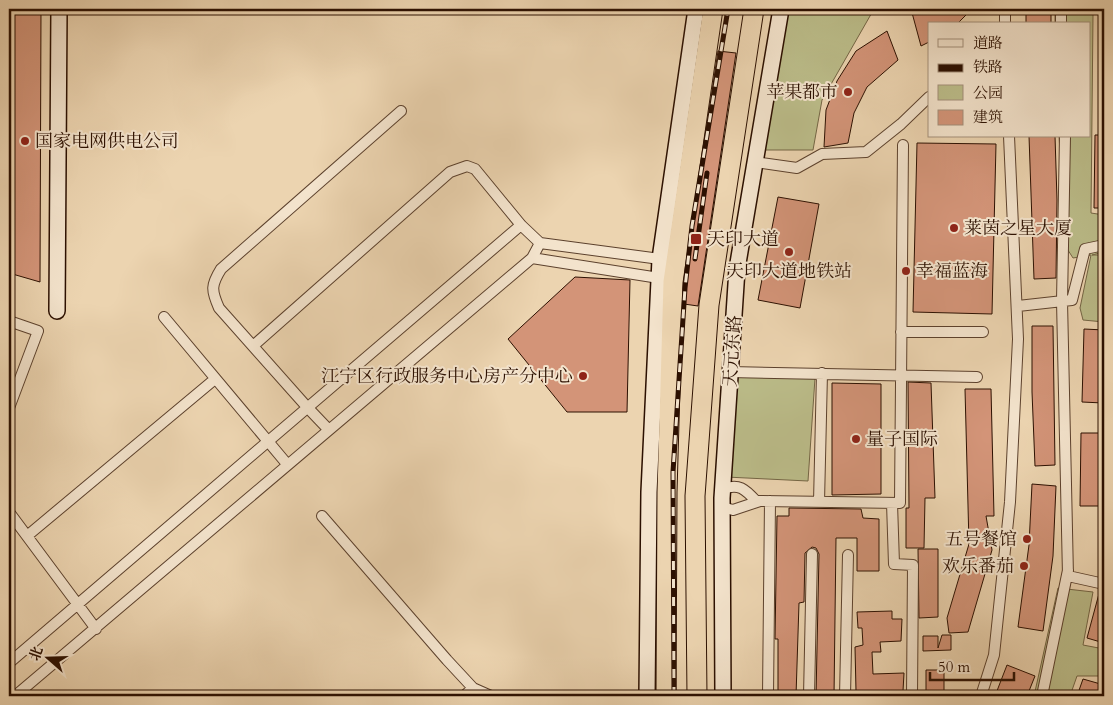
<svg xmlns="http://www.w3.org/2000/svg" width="1113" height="705" font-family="Cardo,'Noto Serif SC',serif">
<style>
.green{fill:#bbbc89;stroke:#746645}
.building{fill:#d39478;stroke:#2c1001}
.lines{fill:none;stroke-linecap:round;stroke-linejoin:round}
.street-casing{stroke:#5c412d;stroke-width:12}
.secondary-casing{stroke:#2c1001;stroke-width:18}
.highway-casing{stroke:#2c1001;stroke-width:21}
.street{stroke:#f3e3cc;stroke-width:10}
.secondary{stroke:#f3e3cc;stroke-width:15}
.highway{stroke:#ecd4b0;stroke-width:19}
.rail-casing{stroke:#2c1001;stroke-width:5}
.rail{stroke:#f3e3cc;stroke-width:3;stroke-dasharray:9;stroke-linecap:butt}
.poi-dot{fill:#8f2418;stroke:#f3e3cc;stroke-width:2}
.labels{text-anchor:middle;stroke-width:4;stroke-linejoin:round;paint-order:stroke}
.poi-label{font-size:18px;fill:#2c1001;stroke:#f3e3cc;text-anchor:start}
.street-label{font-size:18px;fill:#2c1001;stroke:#f3e3cc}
</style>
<rect width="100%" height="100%" fill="#ecd4b0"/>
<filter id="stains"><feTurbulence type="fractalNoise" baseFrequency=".004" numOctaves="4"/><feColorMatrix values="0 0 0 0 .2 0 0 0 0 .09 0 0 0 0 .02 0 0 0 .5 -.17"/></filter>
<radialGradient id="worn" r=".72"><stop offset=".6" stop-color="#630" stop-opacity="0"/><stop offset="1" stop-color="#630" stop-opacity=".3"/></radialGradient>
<path class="green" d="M788,9H874L822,100L813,150H762Z
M1055,9H1092L1093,15L1091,213L1104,215V252L1092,255H1104V322L1083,320L1080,308L1091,255L1073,258L1066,247L1059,136H1089V24H1055Z
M733,374L815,378L808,481L726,477Z
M1058,588L1093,592L1083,645L1104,649V676H1077L1070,696H1034Z"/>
<path class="building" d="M9,9H41L40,282L9,273Z
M911,9H972L957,24H929V42L921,46Z
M1026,9H1051V24H1026Z
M887,31L898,60L867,87L854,113L848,143L824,147L826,110L837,81L856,51Z
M718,51L736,53L698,306L684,304V283Z
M1095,135H1104V208H1094Z
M1029,136H1055L1057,200L1056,278L1034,279Z
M917,143L996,144L992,314L913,312Z
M778,197L819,204L800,308L758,300Z
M575,277L630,280L627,412H567L508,339Z
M1032,326H1053L1055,465L1035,466L1032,392Z
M1084,329L1104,330L1103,403L1082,402Z
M908,382L931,383L935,498H925L924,548H906V508H909Z
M832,383L881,384V494L832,495Z
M965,389H991L994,516H986L992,550L968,632L949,633L947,618L969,544Z
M1081,433H1102L1101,506H1080Z
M1032,484L1056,486L1053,556L1043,631L1018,627L1029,545Z
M789,508L861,509L863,518L879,519V571H857V538H836L834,696H816L819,554L816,548L812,547L805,553L804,602L799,603L796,696H778V639H775L777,516H789Z
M918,549H938V617L919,618Z
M1100,590L1104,591V643L1087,638Z
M892,611V619H902L901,641L880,642L881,652H872L873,674L904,673L903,691H856L855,647L863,645L862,628H858L857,612Z
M942,635H951V650L923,651V636H938V648Z
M1007,665L1035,676L1027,696H995Z
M926,670H944V696H926Z
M1083,679L1104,685L1103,696H1077Z"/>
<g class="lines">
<g class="street-casing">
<path id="street" d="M1005,9V24
M1061,9V24
M1065,136L1062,301L1068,576L1104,584
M755,162L797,168L822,154L866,152L901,124L929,97
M532,258L659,278
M1018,306L1072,300L1085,249L1104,245
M164,317L287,464
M9,321L38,331L9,408
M901,332H983
M253,346L450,172L467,166L475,169L521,225L540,243L660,259
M730,372L977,377
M328,429L307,407L219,308C211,290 211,285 221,269L401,111
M723,489C739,483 745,489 756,501L900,503L903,145
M819,502L822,373
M892,503L894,564L913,565L912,696
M722,507L733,510L760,501
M9,512L96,629
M322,516L447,660L473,688L491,696
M27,536L215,379
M9,663L521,225
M15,696L532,258L540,243
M464,696L473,688
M768,696L770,501
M809,696L812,554
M845,696L848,555
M981,696L994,655L1010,502L1018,339L1009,136
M1042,696L1068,570"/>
</g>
<g class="secondary-casing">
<path id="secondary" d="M57,311L59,9
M647,696L649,492L660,259L696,9
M723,696L722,498L737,269L781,9"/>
</g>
<g class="highway-casing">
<path id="highway" d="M666,696L667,492L673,282L713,9
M697,696L695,496L709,305L754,9"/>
</g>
<use href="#street" class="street"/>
<use href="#secondary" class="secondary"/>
<use href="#highway" class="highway"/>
<g class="rail-casing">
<path id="rail" d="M695,259L707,173
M674,696L673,472L685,288L692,226L728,9"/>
</g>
<use href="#rail" class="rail"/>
</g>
<g class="poi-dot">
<circle cx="848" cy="92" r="5"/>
<circle cx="25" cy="141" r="5"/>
<circle cx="954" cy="228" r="5"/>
<rect x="690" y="233" width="12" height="12" rx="2.5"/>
<circle cx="789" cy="252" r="5"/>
<circle cx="906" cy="271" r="5"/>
<circle cx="583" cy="376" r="5"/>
<circle cx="856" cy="439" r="5"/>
<circle cx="1027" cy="539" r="5"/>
<circle cx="1024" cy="566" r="5"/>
</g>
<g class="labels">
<g class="poi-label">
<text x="838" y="98" text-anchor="end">苹果都市</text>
<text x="35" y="147">国家电网供电公司</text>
<text x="964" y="234">莱茵之星大厦</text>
<text x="707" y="245">天印大道</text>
<text x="789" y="277" text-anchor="middle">天印大道地铁站</text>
<text x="916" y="277">幸福蓝海</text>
<text x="573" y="382" text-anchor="end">江宁区行政服务中心房产分中心</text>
<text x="866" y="445">量子国际</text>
<text x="1017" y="545" text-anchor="end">五号餐馆</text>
<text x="1014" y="572" text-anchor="end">欢乐番茄</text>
</g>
<g class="street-label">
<text transform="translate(732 351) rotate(-86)" y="6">天元东路</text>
</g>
</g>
<rect width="1113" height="705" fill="none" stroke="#ecd4b0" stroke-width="30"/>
<rect x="10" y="10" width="1093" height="685" fill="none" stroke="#2c1001" stroke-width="2.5"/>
<rect x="15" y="15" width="1083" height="675" fill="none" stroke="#2c1001"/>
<rect x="928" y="22" width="162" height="115" fill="#f3e3cc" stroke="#a38f7b"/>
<rect x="938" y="39" width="25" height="8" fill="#f3e3cc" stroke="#a38f7b"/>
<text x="973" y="48" font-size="15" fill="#2c1001">道路</text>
<rect x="938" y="64" width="25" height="8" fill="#2c1001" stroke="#a38f7b"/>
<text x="973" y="72" font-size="15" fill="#2c1001">铁路</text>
<rect x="938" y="85" width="25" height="15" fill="#bbbc89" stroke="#a38f7b"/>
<text x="973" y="98" font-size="15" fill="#2c1001">公园</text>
<rect x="938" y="110" width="25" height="15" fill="#d39478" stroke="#a38f7b"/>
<text x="973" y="122" font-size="15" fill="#2c1001">建筑</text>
<g transform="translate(48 658) rotate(290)" stroke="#f3e3cc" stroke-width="4" paint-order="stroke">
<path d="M0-4L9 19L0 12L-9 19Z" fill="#2c1001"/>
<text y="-8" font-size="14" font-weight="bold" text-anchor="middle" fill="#2c1001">北</text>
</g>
<path d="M930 672v8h84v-8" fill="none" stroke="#2c1001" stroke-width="2.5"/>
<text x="938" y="672" font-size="15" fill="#2c1001" stroke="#f3e3cc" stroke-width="4" paint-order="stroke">50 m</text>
<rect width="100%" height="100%" filter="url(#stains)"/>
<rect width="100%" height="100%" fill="url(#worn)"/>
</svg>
